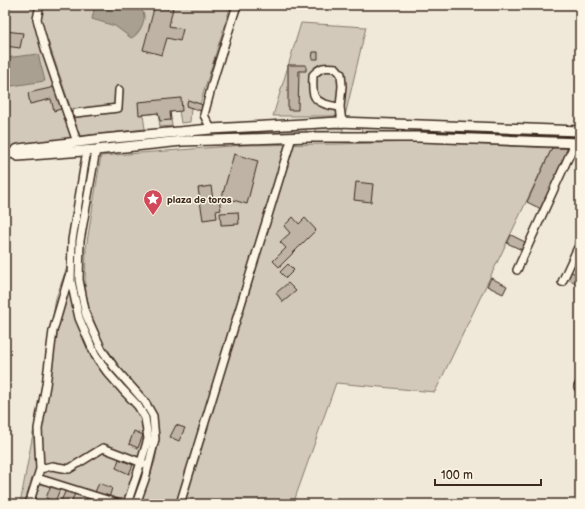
<svg xmlns="http://www.w3.org/2000/svg" width="585" height="509" font-family="'Balsamiq Sans',sans-serif">
<style>
.green{fill:#d2c9ba;stroke:#867a6c}
.water{fill:#aaa091;stroke:#7e7163}
.building{fill:#beb3a4;stroke:#3b2a1e}
.lines{fill:none;stroke-linecap:round;stroke-linejoin:round}
.minor-casing{stroke:#3b2a1e;stroke-width:10}
.major-casing{stroke:#3b2a1e;stroke-width:12}
.minor{stroke:#fcf5e5;stroke-width:7}
.major{stroke:#fcf5e5;stroke-width:9}
.labels{text-anchor:middle;stroke-width:3;stroke-linejoin:round;paint-order:stroke}
.poi-label{font-size:10px;font-weight:bold;fill:#3b2a1e;stroke:#fcf5e5;text-anchor:start}
</style>
<rect width="100%" height="100%" fill="#f0e9d9"/>
<filter id="ink" filterUnits="userSpaceOnUse"><feTurbulence type="fractalNoise" baseFrequency=".025" numOctaves="2"/><feDisplacementMap in="SourceGraphic" scale="8" xChannelSelector="R" yChannelSelector="G"/><feConvolveMatrix kernelMatrix="1 2 1 2 8 2 1 2 1" color-interpolation-filters="sRGB"/></filter>
<g filter="url(#ink)">
<path class="green" d="M5,5H231L200,104L188,100L191,107L190,122L181,123L179,111L170,112L172,126L160,127L158,113L143,115L145,129L80,136L48,41L41,39L72,138L5,146Z
M301,23L366,27L345,116H273Z
M315,127L343,128V133H315Z
M362,127L573,134V140L361,133Z
M306,128V133L204,137V133Z
M187,133L188,137L102,145V142Z
M420,142L552,148L435,392L336,383L293,504H140L155,461L159,438L156,415L149,401L120,368L102,341L88,306L85,285L86,248L101,156L244,145L336,144Z
M90,159H92L77,274L74,275L75,242Z
M67,267L73,307L89,347L140,413C146,432 143,441 139,459L103,446L69,467L39,468L27,504H20L41,390L56,298Z
M104,450L138,463L124,503L39,477L42,470L53,468L70,470Z
M38,480L114,504H30Z"/>
<path class="water" d="M95,5H104L121,9L139,5C141,8 143,12 144,15C145,23 138,36 131,38L115,26L92,19Z
M38,54L45,81L5,87V58Z"/>
<path class="building" d="M155,5H164L173,8L169,26L183,29L180,41L167,38L162,55L143,50Z
M5,31L23,33L20,48L5,46Z
M313,52H318V59H312Z
M288,65H306V71H299L298,110H288Z
M55,87L61,109L54,111L51,99L30,104L28,93Z
M181,98L182,111L170,112L171,120L160,121L158,113L139,115L138,102Z
M188,100L203,105L201,111L186,106Z
M552,148H570L543,210L527,202Z
M234,154L258,161L247,204L222,197Z
M356,182L373,184L371,202L354,200Z
M211,186L213,200L219,199L221,210L216,211L217,218L203,220L198,188Z
M238,212L239,224L221,225L220,213Z
M293,217L299,224L305,218L316,230L279,267L273,261L286,248L280,242L290,233L284,226Z
M511,235L527,243L524,251L507,243Z
M288,264L294,270L286,278L280,272Z
M570,271L580,276V285L567,279Z
M491,278L507,286L503,294L487,286Z
M288,283L296,291L283,302L276,293Z
M176,425L185,428L179,441L170,437Z
M134,431L143,435L138,448L129,444Z
M119,459L133,465L129,474L116,468Z
M99,483L112,488L109,498L95,492Z
M51,485L60,489L55,502L46,498Z
M66,490L75,494L70,504H63L60,503Z
M87,498L96,502L95,504H84Z"/>
<g class="lines">
<g class="minor-casing">
<path id="minor" d="M40,5L37,19L46,52L77,142
M340,107C332,106 317,104 314,95C312,89 313,81 313,75C322,66 325,67 336,68L341,74L342,86L340,107L342,123
M76,113L118,108L119,90
M211,129L204,115L215,74L237,5
M87,150L72,240L71,281L79,318L95,355L107,372L122,389L138,406L145,418L148,439L141,462L127,504
M96,150L80,241L79,280L86,315L102,350L114,367L145,402L153,416L155,439L145,479L136,504
M517,270L575,143
M562,282L580,243
M578,387L580,383
M40,469L52,466L69,469L103,448L145,464
M37,478L120,504
M29,504L40,469L38,429L46,385L53,331L69,276
M180,504L292,137"/>
</g>
<g class="major-casing">
<path id="major" d="M14,153L16,155L18,156L96,150L182,141L310,137H419L580,143
M5,154L14,153L16,150L19,149L103,139L211,129L339,122L580,131"/>
</g>
<use href="#minor" class="minor"/>
<use href="#major" class="major"/>
</g>
</g>
<defs>
<g id="sight-pin" transform="scale(1)"><path d="M0 17L-7.5 6A9.5 9.5 0 1 1 7.5 6Z" fill="#d1495b" stroke="#fcf5e5"/><path d="M0-6L1.8-2.2L6-1.7L2.9 1.2L3.7 5.4L0 3.3L-3.7 5.4L-2.9 1.2L-6-1.7L-1.8-2.2Z" fill="#fff"/></g>
</defs>
<g fill-rule="evenodd">
<use href="#sight-pin" x="153" y="199"/>
</g>
<g class="labels">
<g class="poi-label">
<text x="167" y="203">plaza de toros</text>
</g>
</g>
<rect width="585" height="509" fill="none" stroke="#fcf5e5" stroke-width="20"/>
<rect x="10" y="10" width="565" height="489" fill="none" stroke="#3b2a1e" stroke-width="1.5" filter="url(#ink)"/>
<path d="M435 479v6h106v-6" fill="none" stroke="#3b2a1e" stroke-width="2"/>
<text x="441" y="479" font-size="12" fill="#3b2a1e" stroke="#fcf5e5" stroke-width="3" paint-order="stroke">100 m</text>
</svg>
